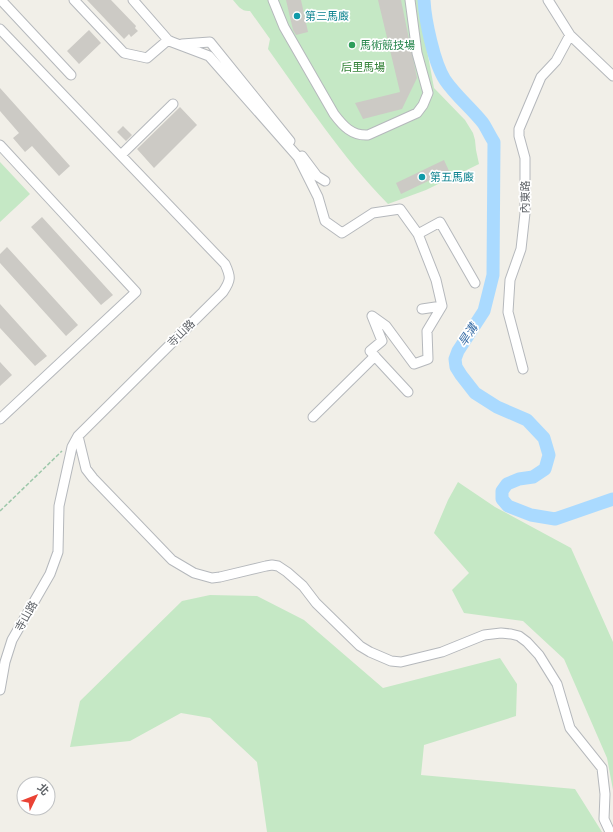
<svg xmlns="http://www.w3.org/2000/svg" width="613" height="832" font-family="'DejaVu Sans','Noto Sans TC',sans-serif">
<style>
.green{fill:#c5e8c5}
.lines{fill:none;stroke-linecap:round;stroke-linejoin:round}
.river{stroke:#aadaff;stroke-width:13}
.building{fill:#cccac5}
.minor-casing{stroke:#b5b8bc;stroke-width:11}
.path{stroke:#9cc7a9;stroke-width:1.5;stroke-dasharray:4 2;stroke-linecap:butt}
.minor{stroke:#fff;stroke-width:9}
.culture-dot{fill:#0f9aa8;stroke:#fff;stroke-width:1.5}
.leisure-dot{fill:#2e9e5b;stroke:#fff;stroke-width:1.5}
.labels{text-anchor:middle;stroke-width:3.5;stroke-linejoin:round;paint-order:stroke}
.culture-label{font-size:11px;fill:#0d838f;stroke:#fff;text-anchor:start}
.leisure-label{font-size:11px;fill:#27864d;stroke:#fff;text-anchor:start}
.park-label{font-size:11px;fill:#348238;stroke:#fff}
.street-label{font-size:11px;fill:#5f6368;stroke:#fff}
.water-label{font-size:12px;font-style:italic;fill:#4174aa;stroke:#fff}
</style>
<rect width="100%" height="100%" fill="#f1efe8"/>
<path class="green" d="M233,0H420L421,18L434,88L465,120L473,133L475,140L476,150L479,164L426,190L388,204C342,157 306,102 268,49L270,39L250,11C242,12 238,6 233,0Z
M0,162L30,194L0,222Z
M458,482L495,507L571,548L613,642V790L607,758L564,659L523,621L464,613L452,590L469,573L434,533L448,500Z
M210,595L257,596L304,620L383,688L500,658L517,684L516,716L424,745L421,775L575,789L602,832H267L257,762L210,718L181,713L130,741L70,747L80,701L182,601Z"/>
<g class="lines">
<path class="river" d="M424,0C425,20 434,63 445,80C456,96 471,108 483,123C487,129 490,136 494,142L493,275L484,311L458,351L455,359L456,367L461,375L475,393L497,407L527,420L544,438L549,455L545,469L533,477L519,479L507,484L502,491V499L508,506L531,515L555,519L613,499"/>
</g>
<path class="building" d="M87,0H111L136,26L135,28L138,31L131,37L129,34L124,39Z
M286,0H301L308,32L296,35L293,30Z
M378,0H401L417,78L402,109L363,119L355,103L400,92Z
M89,30L101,43L79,64L67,51Z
M0,88L70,166L59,176L32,146L25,152L13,138L19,133L0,111Z
M180,107L197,125L154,168L137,149Z
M123,126L132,135L126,141L117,132Z
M444,160L449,171L401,194L396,183Z
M42,217L113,295L101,305L31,227Z
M7,247L78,325L66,336L0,263V254Z
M0,304L47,356L35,366L0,328Z
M0,362L12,375L0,386Z"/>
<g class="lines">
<g class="minor-casing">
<path id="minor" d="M1,0L71,75
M74,0L124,53L147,58L168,40
M133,0L168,40L172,42L209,56L298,157L318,197L325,221L342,233L373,213L400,209L418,234L436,280L442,306L427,331L428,359L414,364L386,326L372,316L382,341L370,351L408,392
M273,0L284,27L334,114C343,126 352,136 368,135L417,113L423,105L428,93L417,53L410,0
M548,0L570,35L613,76
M0,29L225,264C231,277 231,280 223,292L78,436L72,447L59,506L58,552L50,574L12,640L5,662L0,690
M182,44L210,42L290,141
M0,145L136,292L0,419
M121,155L173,104
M302,156L317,176L325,181
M418,234L440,222L475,283
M422,309L442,306
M523,369L508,312L510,280L521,249L525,213V158L519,136V129L541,77L556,61L570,35
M313,417L375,356
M78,436L86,469L93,478L172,560L194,573L212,578L220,577L266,566L272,565L278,566L287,572L303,586L316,603L360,646L370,652L391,661L401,662L442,652L484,635L501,633L511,634L519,636L527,642L539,655L557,684L570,728L602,768L605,794L604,819L610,832"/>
</g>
<path class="path" d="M0,511L62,451"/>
<use href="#minor" class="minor"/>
</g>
<g class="culture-dot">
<circle cx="297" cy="16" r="4"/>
<circle cx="422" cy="177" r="4"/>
</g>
<circle class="leisure-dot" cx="352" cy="45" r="4"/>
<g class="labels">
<g class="culture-label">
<text x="305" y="20">第三馬廄</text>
<text x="430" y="181">第五馬廄</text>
</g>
<g class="leisure-label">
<text x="360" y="49">馬術競技場</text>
</g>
<g class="park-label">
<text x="363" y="71">后里馬場</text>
</g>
<g class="street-label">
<text transform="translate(525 197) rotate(-89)" y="4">內東路</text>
<text transform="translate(181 333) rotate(-45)" y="4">寺山路</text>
<text transform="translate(26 616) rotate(-61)" y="4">寺山路</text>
</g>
<g class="water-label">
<text transform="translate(468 335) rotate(-56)" y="4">旱溝</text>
</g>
</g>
<g transform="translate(36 796) rotate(47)"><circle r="19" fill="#ffffff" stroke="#bfc1c3"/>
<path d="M0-3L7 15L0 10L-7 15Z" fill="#ea4335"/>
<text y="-6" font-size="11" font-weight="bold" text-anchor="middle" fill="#5f6368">北</text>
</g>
</svg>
